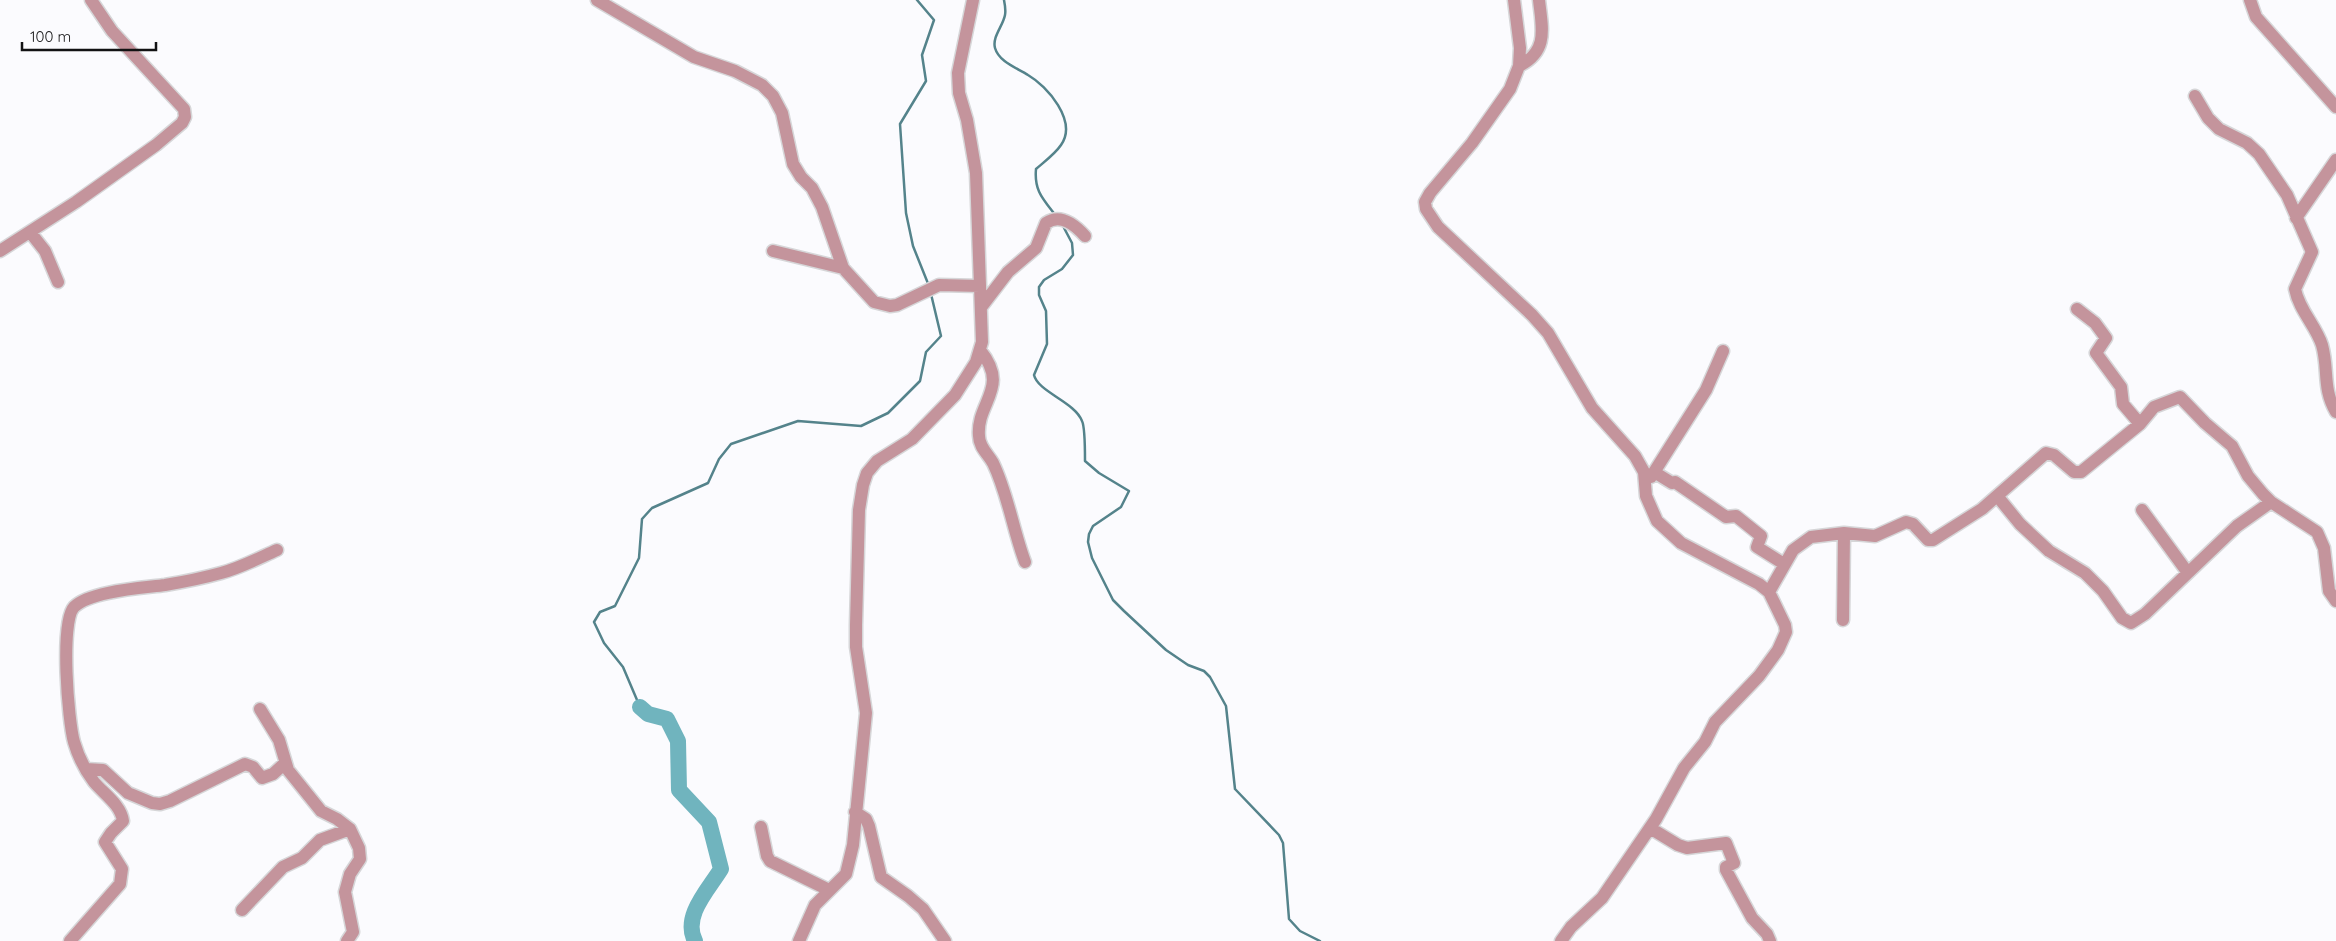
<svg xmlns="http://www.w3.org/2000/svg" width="2336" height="941" font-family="Quicksand,sans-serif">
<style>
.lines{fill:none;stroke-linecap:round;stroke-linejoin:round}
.stream{stroke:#54838b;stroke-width:2.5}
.river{stroke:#70b4be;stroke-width:16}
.minor-casing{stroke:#d6d6d8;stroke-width:15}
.minor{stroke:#c4949c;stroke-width:12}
</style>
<rect width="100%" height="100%" fill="#fbfbfe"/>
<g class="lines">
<path class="stream" d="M917,0L934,20L922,55L926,81L900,124L906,213L913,246L929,286
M1004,0C1005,5 1006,10 1005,15C1003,26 992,37 995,48C999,62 1017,68 1028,75C1047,86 1078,121 1061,145C1055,154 1044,162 1036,169C1034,191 1043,199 1056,216
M1063,226L1072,243L1073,255L1062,269L1044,280L1039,287V295L1046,311L1047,344L1034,375C1038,392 1075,402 1082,421C1085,427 1085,453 1085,461L1099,473L1129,491L1121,507L1093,526L1089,534L1088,542L1092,558L1113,600L1124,611L1166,650L1188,665L1204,671L1210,677L1226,706L1235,789L1279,835L1283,843L1289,919L1300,931L1320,941
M640,707L623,667L604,643L594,622L600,612L615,606L639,558L642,519L652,508L708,483L719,459L731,444L798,421L861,426L888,413L920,381L926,352L941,336L931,294"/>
<path class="river" d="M640,707L648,714L667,719L678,741L679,790L709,822L721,869C709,889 682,916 695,941"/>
<g class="minor-casing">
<path id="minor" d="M597,0L694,57L735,71L762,85L773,96L782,113L793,164L801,177L812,188L822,207L843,268L874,302L890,306L897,305L939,285L980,286
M1514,0L1520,48L1519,66L1510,89L1472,143L1430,193L1425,202L1426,209L1438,227L1532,315L1548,333L1592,408L1635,456L1644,472L1646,496L1657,521L1681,543L1759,584L1769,592L1785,625L1786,632L1778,650L1759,676L1715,722L1705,742L1684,768L1656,819L1602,898L1571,927L1561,941
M2250,0L2256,17L2336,107
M1519,66C1549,51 1542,28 1539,0
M2195,96L2208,118L2219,129L2247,143L2259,154L2287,195L2312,252L2295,289C2299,310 2316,326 2322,345C2329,370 2322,388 2336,412
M2296,218L2336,160
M30,232L45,251L58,282
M0,251L76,202L156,145L182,123L185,117L184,109L112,31L91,0
M773,251L843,268
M982,306L1008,272L1036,248L1046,223C1061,213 1075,225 1085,236
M2077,309L2095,323L2106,338L2096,353L2121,387L2123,404L2140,424
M980,350C1011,388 976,402 979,436C979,447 988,454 993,463C1008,494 1013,530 1025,562
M1654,472L1672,483L1675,482L1726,517L1736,516L1761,536L1757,547L1784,564
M1651,477L1706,390L1723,351
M1998,497L2020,524L2049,551L2085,573L2103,591L2122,618L2131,623L2145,614L2237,526L2271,502
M2142,510L2188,573
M1769,592L1793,550L1811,537L1844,533L1875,536L1906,522L1913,524L1928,540H1933L1982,509L2046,453L2054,455L2074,472H2081L2140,424L2154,407L2180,397L2205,423L2232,446L2248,476L2263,494L2271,502L2317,532L2324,548L2329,591L2336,601
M1843,620L1844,533
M260,709L279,740L288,770L321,811L337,819L350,829L359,848L360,859L350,874L345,892L353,932L347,941
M86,769L103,770L128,793L152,803L160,804L170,801L245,764L253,767L262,778L273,774L284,764
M855,812L866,819L869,826L881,877L908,896L923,909L945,941
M761,827L767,856L770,861L829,890
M1650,828L1678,845L1687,848L1726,843L1734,863L1726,867V870L1752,918L1767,934L1770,941
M242,910L283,867L302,858L320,840L350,829
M70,941L120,884L122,869L105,842L111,833L123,821C121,805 104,794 94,782C85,770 78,756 74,742C68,721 60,622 74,607C90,591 143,588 165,585C183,582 203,578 221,573C240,568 259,558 277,550
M799,941L815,905L846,874L853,845L866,713L856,647V625L859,510L863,485L867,473L877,461L912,439L955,395L976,362L982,342L976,173L967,120L959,93L958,73L973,0"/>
</g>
<use href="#minor" class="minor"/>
</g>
<path d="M22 42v8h134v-8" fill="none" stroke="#121213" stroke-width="2.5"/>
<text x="30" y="42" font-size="15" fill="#121213" stroke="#fbfbfe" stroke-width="4" paint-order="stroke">100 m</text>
</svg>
